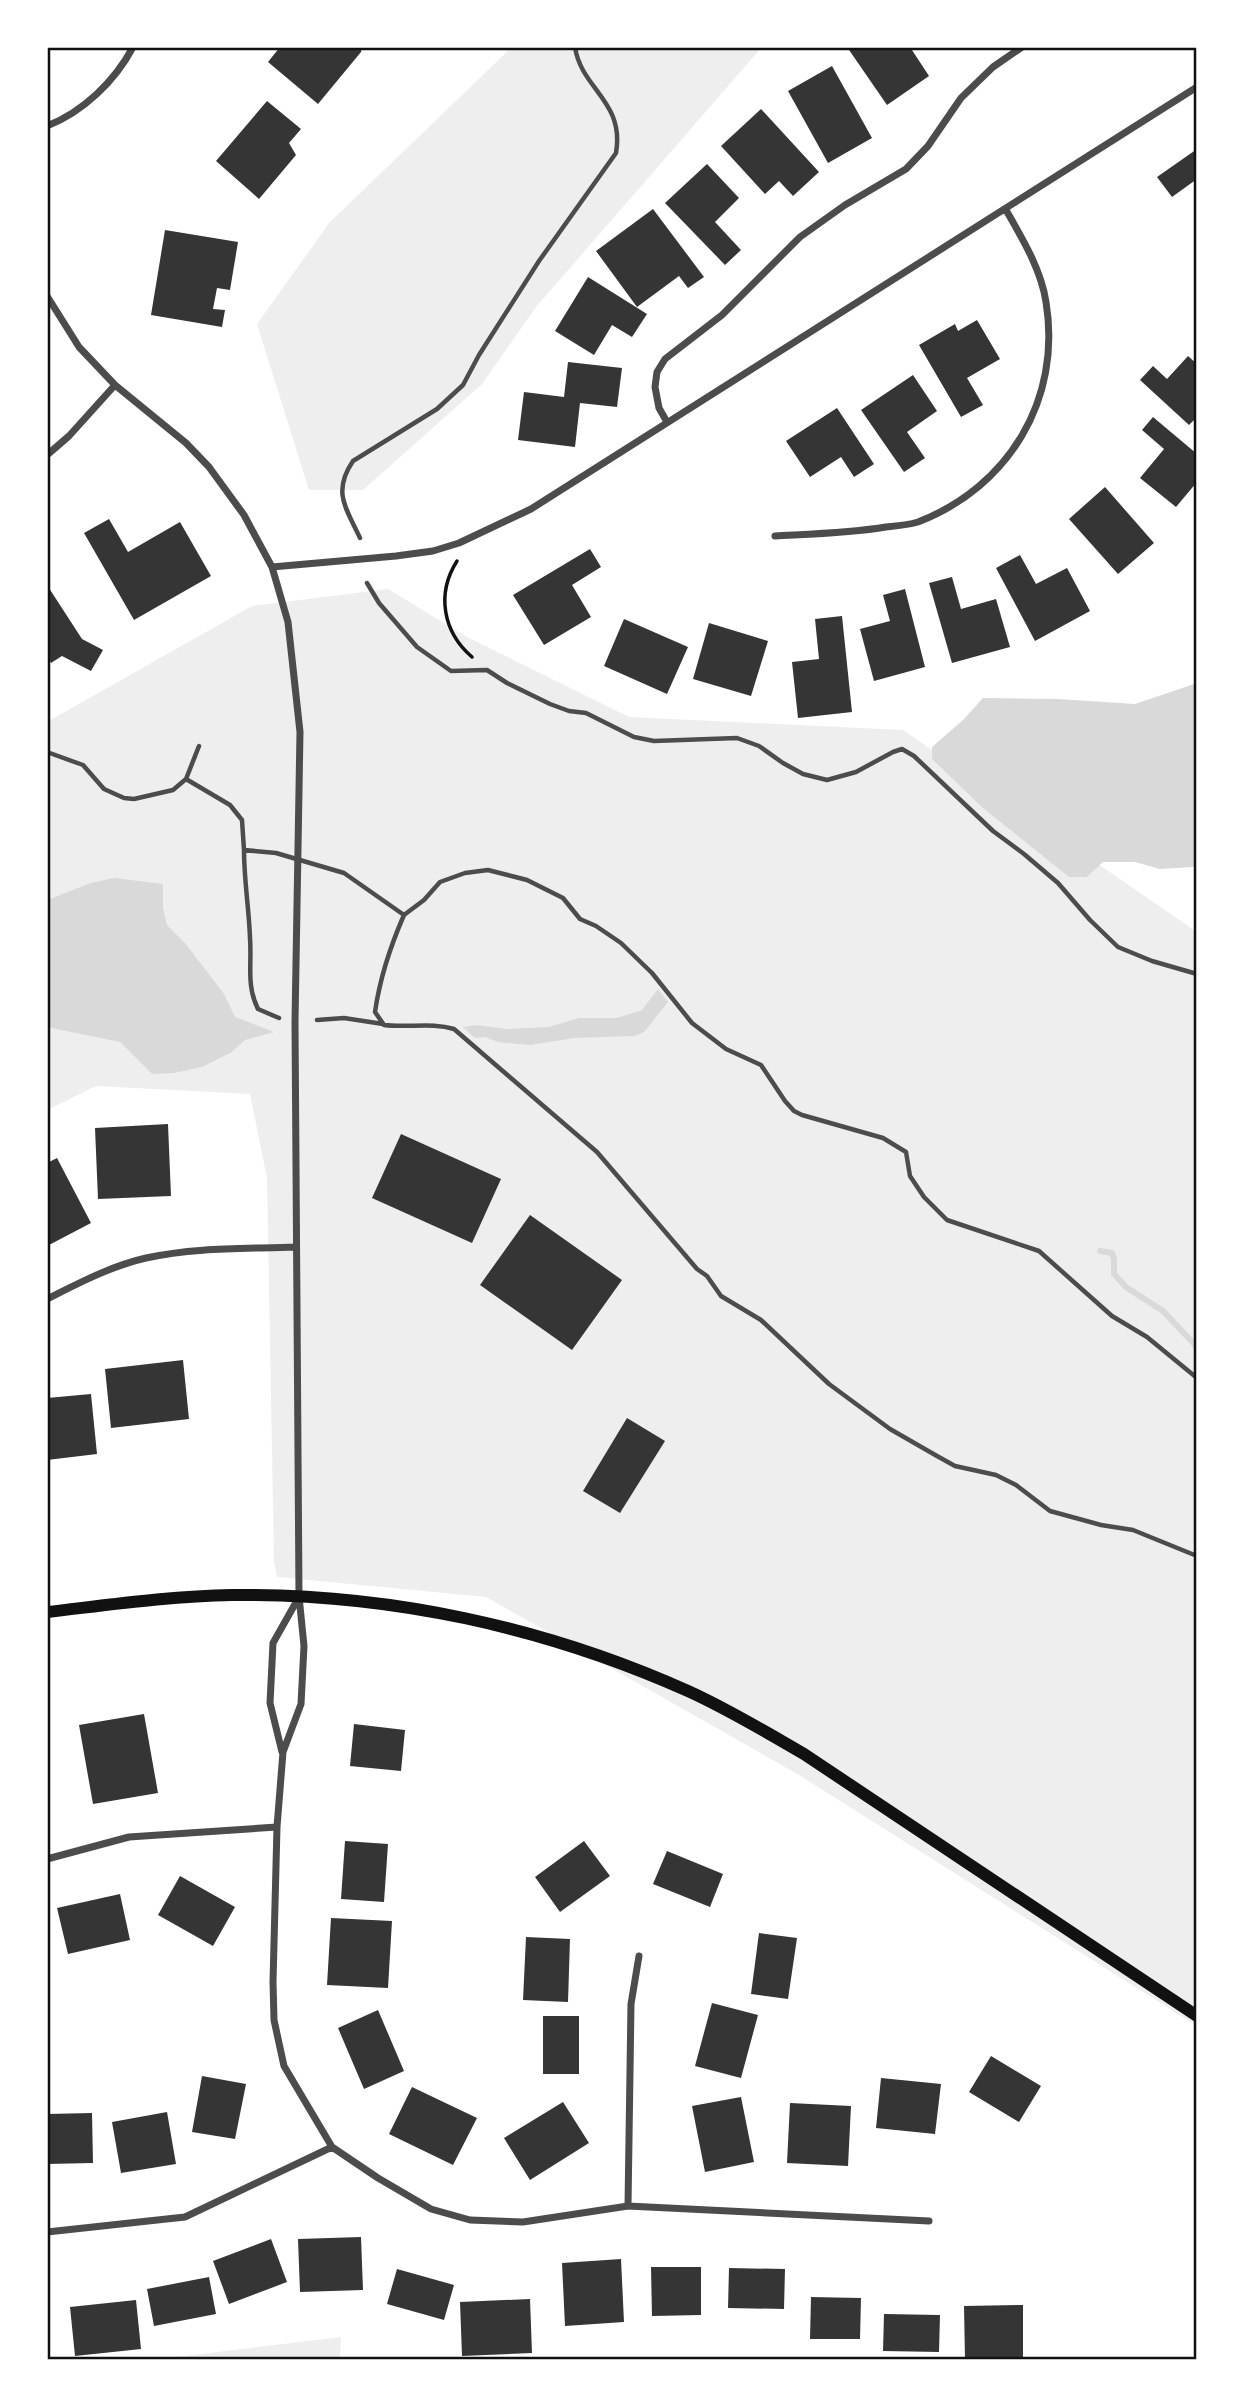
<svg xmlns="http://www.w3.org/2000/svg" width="1244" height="2407" font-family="Karla,sans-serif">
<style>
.green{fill:#eee}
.water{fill:#d9d9d9}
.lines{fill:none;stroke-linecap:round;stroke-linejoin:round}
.stream{stroke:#d9d9d9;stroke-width:6}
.building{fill:#353535}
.path{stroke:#111;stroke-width:3.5}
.service{stroke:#4c4c4c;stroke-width:4.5}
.minor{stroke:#4c4c4c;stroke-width:7}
.secondary{stroke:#111;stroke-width:12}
.neatline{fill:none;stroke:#111;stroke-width:2.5}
</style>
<rect width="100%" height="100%" fill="#fff"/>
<path class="green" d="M512,47H762L536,307L482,384L363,490H309L257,324L330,222Z
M388,589L467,637L629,717L903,730L1197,932V2026L799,1775L486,1597L277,1577L274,1562L267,1178L250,1094L96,1086L47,1110V722L252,606Z
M341,2337L340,2360H152Z"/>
<path class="water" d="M1197,683V865L1193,867L1160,869L1135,862H1103L1087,877H1069L983,808L932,759V747L963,720L983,698L1058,699L1135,704Z
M114,878L163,884V908L167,925L185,943L224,994L235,1017L274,1032L245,1040L232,1052L202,1067L174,1073L152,1074L120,1042L47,1027V900L91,883Z
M658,989L668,1002L644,1032L635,1036L574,1038L530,1045L498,1042L485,1037L475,1038L463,1027L476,1025L506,1029L549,1027L579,1018H617L642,1010Z"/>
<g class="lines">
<path class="stream" d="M1100,1251L1112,1253L1114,1259V1274L1126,1287L1163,1311L1197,1347"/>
</g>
<path class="building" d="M280,47H362L361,52L318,104L268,62Z
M847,47H910L929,76L887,105Z
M832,66L872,138L828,163L788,91Z
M267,101L301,129L289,143L296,155L259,199L216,161Z
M761,109L819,172L793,196L779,181L765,194L721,146Z
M1197,149V179L1172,197L1157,177Z
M707,164L739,198L715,222L741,250L725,265L665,203Z
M653,209L704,277L688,288L679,276L637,307L596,251Z
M165,230L238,242L230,290L217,288L213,309L225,310L222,327L151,315Z
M588,277L647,314L632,337L612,325L594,355L555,331Z
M977,320L1000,359L967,378L983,405L961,417L919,345L955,324L958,331Z
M1188,356L1197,364V417L1189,425L1140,380L1153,366L1167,379Z
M568,362L622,368L617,407L580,403L575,447L518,440L524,392L564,397Z
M913,375L937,411L907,432L925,458L904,472L861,410Z
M837,408L874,464L854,477L841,457L810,477L786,441Z
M1153,417L1197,454V482L1176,507L1140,478L1164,449L1142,430Z
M1105,487L1154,543L1118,574L1069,519Z
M109,519L128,552L180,522L211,576L134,620L84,533Z
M590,549L601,567L572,585L591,617L544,645L513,595Z
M1020,555L1036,584L1067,568L1090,611L1035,641L996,568Z
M952,577L961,609L996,599L1010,647L952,663L929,583Z
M47,585L82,639L103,650L91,671L62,656L51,663L47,656Z
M905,589L925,667L874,681L860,629L890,621L883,595Z
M842,616L852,712L798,718L792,662L819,659L815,619Z
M624,619L688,647L667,694L604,666Z
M709,623L768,641L751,696L693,679Z
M168,1124L171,1196L98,1199L95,1128Z
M401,1134L501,1179L472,1243L372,1198Z
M57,1158L91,1223L49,1245L47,1163Z
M530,1215L622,1280L572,1350L480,1285Z
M183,1360L189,1419L111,1428L105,1369Z
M91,1394L97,1454L47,1460V1398Z
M627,1418L665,1441L620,1513L583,1491Z
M144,1714L158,1793L93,1804L79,1725Z
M354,1724L405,1730L401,1771L350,1766Z
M345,1841L388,1844L384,1902L341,1899Z
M584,1841L610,1876L560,1912L535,1877Z
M667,1851L723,1874L710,1907L653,1884Z
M180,1876L235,1907L213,1946L158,1915Z
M120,1894L130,1940L68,1954L57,1908Z
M331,1918L392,1921L388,1988L327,1985Z
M759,1933L797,1938L788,1999L751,1994Z
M526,1937L570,1939L568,2002L523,2000Z
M712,2003L758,2015L741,2078L695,2066Z
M378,2010L404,2071L364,2089L338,2028Z
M543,2016H579V2074H543Z
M991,2056L1041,2086L1019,2122L969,2092Z
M202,2076L246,2084L235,2139L192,2132Z
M881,2078L941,2084L935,2134L876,2128Z
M412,2087L477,2118L453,2165L389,2134Z
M741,2097L754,2162L705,2172L692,2106Z
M563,2102L589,2143L530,2180L504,2138Z
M790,2103L851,2106L848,2166L787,2163Z
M167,2112L176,2164L121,2173L112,2122Z
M92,2113L93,2163L47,2164V2114Z
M361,2237L363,2290L300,2292L298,2239Z
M271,2239L287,2282L229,2304L213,2261Z
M621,2259L624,2322L565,2326L562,2263Z
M651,2267H701V2315L652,2316Z
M729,2268L785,2269L784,2309L728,2308Z
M397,2269L454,2285L444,2320L387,2304Z
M209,2277L216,2314L154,2326L147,2289Z
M811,2297L861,2298L860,2339H810Z
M530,2299L532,2353L462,2356L460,2302Z
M136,2300L141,2349L75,2356L70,2307Z
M1023,2305V2360H965L964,2306Z
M884,2314L940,2315L939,2352L883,2351Z"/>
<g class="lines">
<path class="path" d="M457,561C436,594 443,632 472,657"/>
<path class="service" d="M360,538C346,508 332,492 353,461L437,409L463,385L479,355L539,261L616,153C625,101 581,89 575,47
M367,583L379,603L417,647L451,671L487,670L507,683L550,704L569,711L586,713L634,737L654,741L737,738L759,746L783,763L803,774L827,780L856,772L893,752L902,749L914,756L993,831L1024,854L1058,883L1090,920L1118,947L1152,961L1197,974
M199,746L186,779L230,805L242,820L244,850L276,853L344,873L404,915L424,900L440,882L465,873L488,870L527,880L563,898L580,919L596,926L621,943L652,973L692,1023L726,1049L761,1065L785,1101L794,1111L802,1115L883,1138L906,1152L910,1176L924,1197L947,1220L1039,1251L1112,1316L1147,1337L1197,1378
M47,752L83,765L104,789L124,798L134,799L173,790L186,779
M244,850C244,880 249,909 250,938C252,964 246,985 258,1009L279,1018
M404,915C390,947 380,977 375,1012L384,1025C408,1028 432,1022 454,1029L597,1152L697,1269L707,1276L721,1296L761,1320L829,1384L890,1429L937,1456L955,1466L996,1475L1016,1485L1050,1511L1101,1525L1133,1530L1197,1556
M317,1020L344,1018L383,1024"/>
<path class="minor" d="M47,126C83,112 115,81 133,47
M47,296L79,347L115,385L186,443L209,467L244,515L272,567L288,622L300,732L295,1022L299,1596L304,1646L301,1704L283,1752L277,1827L273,1982L274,2020L284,2066L332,2147L378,2178L431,2209L470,2220L523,2222L628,2206L929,2221
M667,422L659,408L655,387L657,372L665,359L722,315L800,237L845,205L906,169L928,146L961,98L993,67L1022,47
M47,455L69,436L115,385
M775,536C812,534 850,533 886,527C897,526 908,525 918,522C1009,487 1062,399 1046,302C1041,269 1022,238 1006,210
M272,567L396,556L433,551L459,543L531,509L1197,87
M47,1299C79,1283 111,1266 146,1258C195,1247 246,1249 296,1247
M282,1752L270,1703L273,1643L299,1597
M47,1859L129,1837L277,1827
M628,2206L631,2004L639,1956
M47,2232L185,2217L332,2147"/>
<path class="secondary" d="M47,1612C108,1605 170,1596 232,1595C389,1593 545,1627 688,1691C728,1709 766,1732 804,1754L1197,2016"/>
</g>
<rect width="1244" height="2407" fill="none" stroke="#ffffff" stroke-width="98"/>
<rect x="49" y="49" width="1146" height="2309" class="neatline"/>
</svg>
